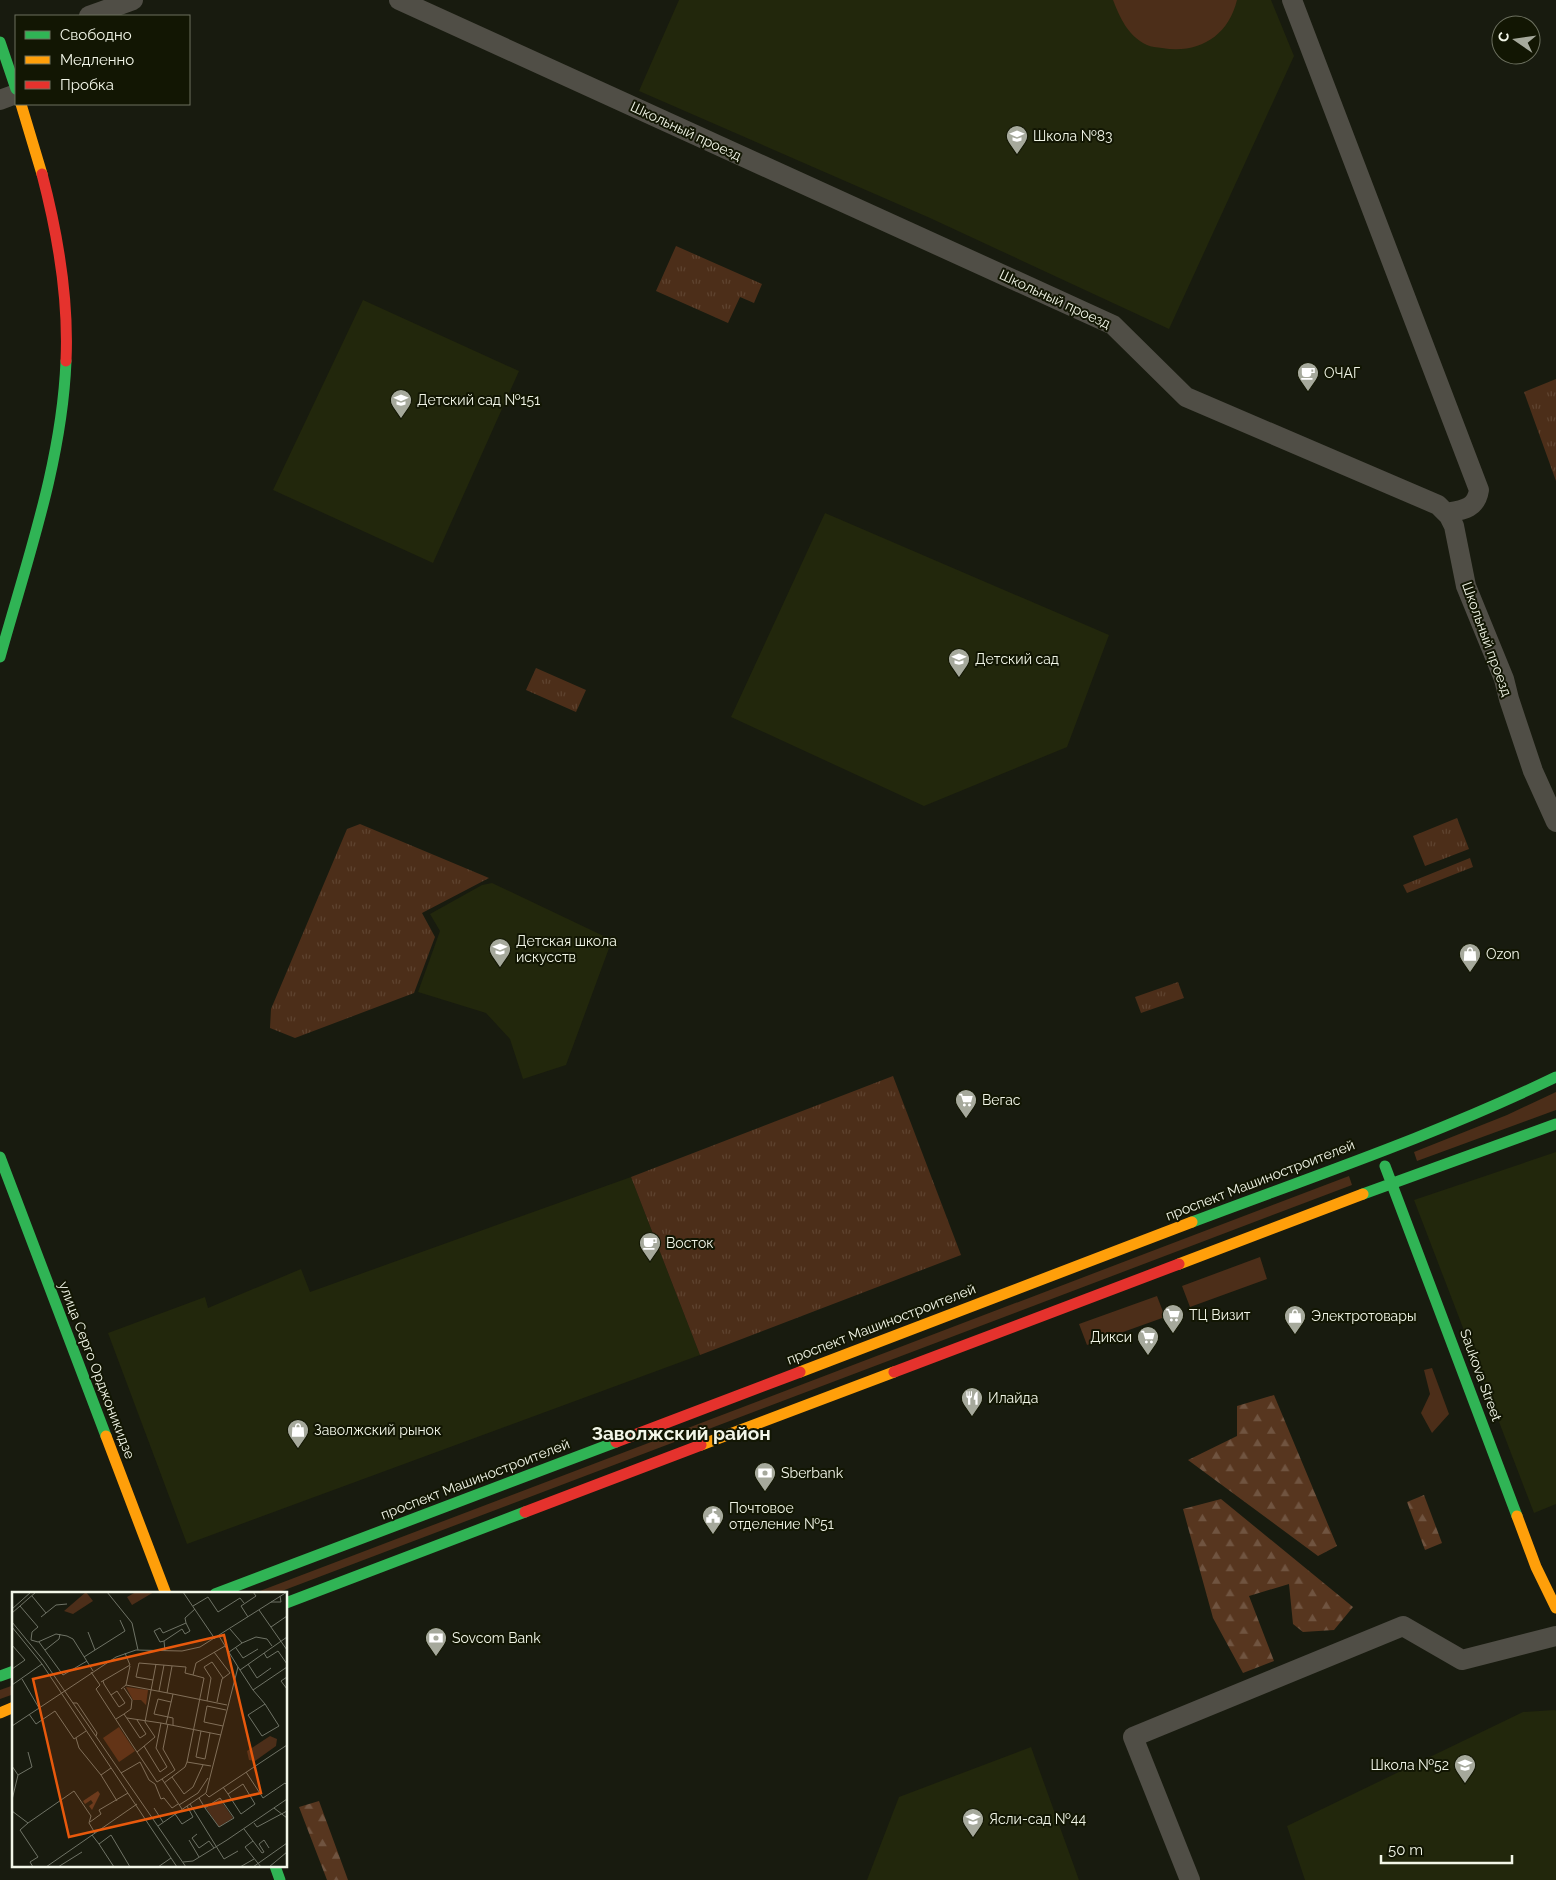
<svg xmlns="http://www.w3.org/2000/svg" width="1556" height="1880" font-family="Raleway,sans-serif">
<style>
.built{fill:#22270c}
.grass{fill:#4c2e19}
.forest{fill:url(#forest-firs)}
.park{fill:url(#park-tufts)}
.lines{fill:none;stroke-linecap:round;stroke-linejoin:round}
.street{stroke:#504e46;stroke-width:20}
.fast{stroke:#30b455;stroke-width:11}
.slow{stroke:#ff9f0a;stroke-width:11}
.jam{stroke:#e5322d;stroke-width:11}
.labels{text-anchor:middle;stroke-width:4;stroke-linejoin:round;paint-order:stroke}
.street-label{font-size:14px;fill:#f2f6e8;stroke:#121603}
.poi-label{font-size:14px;fill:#f2f6e8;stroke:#121603;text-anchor:start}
.district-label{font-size:19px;font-weight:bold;fill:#f2f6e8;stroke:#121603}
.inset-road{fill:none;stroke:#6f7366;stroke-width:1}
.view{fill:#e8590c;fill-opacity:0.15;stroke:#e8590c;stroke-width:2.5}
.inset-edge{fill:none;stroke:#f2f6e8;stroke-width:2.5}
</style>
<defs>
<pattern id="forest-firs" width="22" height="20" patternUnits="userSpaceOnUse" patternTransform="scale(1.25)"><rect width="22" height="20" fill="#57361f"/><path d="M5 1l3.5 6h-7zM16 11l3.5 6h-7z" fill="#705440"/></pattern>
<pattern id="park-tufts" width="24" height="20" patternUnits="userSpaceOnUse" patternTransform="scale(1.25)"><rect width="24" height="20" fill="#4c2e19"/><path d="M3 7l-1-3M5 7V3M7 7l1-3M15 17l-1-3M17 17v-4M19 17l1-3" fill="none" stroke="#5e432f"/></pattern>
</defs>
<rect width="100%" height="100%" fill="#181b0f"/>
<path class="built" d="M679,0H1271L1294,56L1169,329L930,218L639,91Z
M363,300L519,371L433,563L273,490Z
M825,513L1109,635L1067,747L924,806L731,717Z
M492,883L612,940L566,1065L523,1079L510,1039L486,1013L418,992L440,931L430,914L482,885Z
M1556,1152V1504L1534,1513L1414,1200Z
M631,1177L700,1355L187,1544L108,1333L205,1297L208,1308L301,1269L310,1292Z
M1555,1710L1556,1711V1880H1305L1287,1826L1523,1712Z
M1031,1747L1079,1880H867L899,1797Z"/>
<path class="grass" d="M1113,0H1237C1228,37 1198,54 1162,48C1157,47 1151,47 1147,45C1128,36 1120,18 1113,0Z
M1556,1092V1110L1417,1161L1414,1152L1507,1115Z
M1349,1176L1352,1185L274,1594H252Z
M1260,1257L1267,1279L1190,1307L1182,1286Z
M1157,1296L1165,1317L1087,1345L1079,1324Z
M1432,1368L1449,1414L1432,1433L1421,1413L1430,1394L1424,1370Z
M14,1685V1694L0,1699V1690Z"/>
<path class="forest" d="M1274,1395L1337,1546L1318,1556L1188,1460L1237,1436V1406Z
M1424,1495L1442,1543L1425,1550L1407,1502Z
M1221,1499L1353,1607L1334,1630L1303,1632L1293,1624L1289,1584L1249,1596L1274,1661L1243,1673L1213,1618L1183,1509Z
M319,1801L348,1880H327L299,1807Z"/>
<path class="park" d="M676,246L762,284L754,303L740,297L728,323L656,291Z
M1556,379V481L1524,392Z
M536,668L586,690L576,712L526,690Z
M1457,818L1469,849L1425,866L1413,836Z
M360,824L489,878L422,913L435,937L414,993L295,1038L270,1028L271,1009L347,829Z
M1470,858L1473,867L1407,893L1403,885Z
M1178,982L1184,998L1141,1013L1135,997Z
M893,1076L961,1255L700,1355L631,1177Z"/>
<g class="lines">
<path class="street" d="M399,0L1113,325L1186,397L1438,505L1449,516L1454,526L1466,586L1504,679L1509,699L1533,771L1556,822
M1292,0L1479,490C1476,509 1463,510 1446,513
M89,16L133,0
M0,100L16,94
M1190,1880L1133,1737L1403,1626L1462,1660L1556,1636"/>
<path class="fast" d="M0,42L16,89
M0,657C27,560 62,462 66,361
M0,1157L106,1436
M1385,1166L1517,1516
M1363,1194L1556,1124
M1192,1222C1314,1176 1438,1134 1556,1077
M215,1594L616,1442
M286,1603L525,1512
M0,1676L14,1671
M275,1866L280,1880"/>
<path class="slow" d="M21,104L42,174
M1179,1264L1363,1194
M800,1372L1192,1222
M106,1436L166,1594
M701,1445L894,1372
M1517,1516L1536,1567L1556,1608
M0,1713L14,1707"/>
<path class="jam" d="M42,174C58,235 69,297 66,361
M894,1372L1179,1264
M616,1442L800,1372
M525,1512L701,1445"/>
</g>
<defs>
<g id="school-pin" transform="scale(1.125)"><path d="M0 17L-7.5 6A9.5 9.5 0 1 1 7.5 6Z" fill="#a6a99c" stroke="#121603"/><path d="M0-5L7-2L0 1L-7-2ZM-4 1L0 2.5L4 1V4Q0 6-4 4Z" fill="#fff"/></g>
<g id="cafe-pin" transform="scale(1.125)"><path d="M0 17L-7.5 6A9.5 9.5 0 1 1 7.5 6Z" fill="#a6a99c" stroke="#121603"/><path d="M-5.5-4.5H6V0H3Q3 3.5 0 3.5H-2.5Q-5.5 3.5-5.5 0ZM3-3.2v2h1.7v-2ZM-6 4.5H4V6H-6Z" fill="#fff"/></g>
<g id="shop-pin" transform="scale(1.125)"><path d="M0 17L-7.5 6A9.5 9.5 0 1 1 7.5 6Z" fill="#a6a99c" stroke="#121603"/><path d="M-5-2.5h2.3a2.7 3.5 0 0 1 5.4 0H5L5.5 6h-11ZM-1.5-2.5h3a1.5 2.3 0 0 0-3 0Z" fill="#fff"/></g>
<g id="supermarket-pin" transform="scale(1.125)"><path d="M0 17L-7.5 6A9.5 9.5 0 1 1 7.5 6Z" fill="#a6a99c" stroke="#121603"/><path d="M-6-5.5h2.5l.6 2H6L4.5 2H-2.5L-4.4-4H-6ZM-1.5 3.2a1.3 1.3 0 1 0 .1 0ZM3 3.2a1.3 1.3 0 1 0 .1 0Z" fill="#fff"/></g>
<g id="restaurant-pin" transform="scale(1.125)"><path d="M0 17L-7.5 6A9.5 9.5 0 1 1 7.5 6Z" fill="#a6a99c" stroke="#121603"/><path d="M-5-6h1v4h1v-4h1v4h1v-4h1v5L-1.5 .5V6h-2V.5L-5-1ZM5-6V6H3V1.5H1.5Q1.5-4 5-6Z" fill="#fff"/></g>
<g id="bank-pin" transform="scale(1.125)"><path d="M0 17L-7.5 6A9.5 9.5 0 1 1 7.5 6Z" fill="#a6a99c" stroke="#121603"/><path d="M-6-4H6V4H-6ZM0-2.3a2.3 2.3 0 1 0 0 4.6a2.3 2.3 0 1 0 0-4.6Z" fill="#fff"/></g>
<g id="civic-pin" transform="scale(1.125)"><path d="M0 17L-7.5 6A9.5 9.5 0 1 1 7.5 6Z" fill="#a6a99c" stroke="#121603"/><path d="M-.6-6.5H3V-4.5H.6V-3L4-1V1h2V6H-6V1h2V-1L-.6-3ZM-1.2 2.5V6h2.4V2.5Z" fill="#fff"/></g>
</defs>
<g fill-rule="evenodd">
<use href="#school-pin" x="1017" y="136"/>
<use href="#cafe-pin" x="1308" y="373"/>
<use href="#school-pin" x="401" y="400"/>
<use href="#school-pin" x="959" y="659"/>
<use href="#school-pin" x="500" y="949"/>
<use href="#shop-pin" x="1470" y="954"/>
<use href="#supermarket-pin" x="966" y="1100"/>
<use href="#cafe-pin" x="650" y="1243"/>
<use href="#supermarket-pin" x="1173" y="1315"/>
<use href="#shop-pin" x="1295" y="1316"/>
<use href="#supermarket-pin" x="1148" y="1337"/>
<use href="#restaurant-pin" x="972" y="1398"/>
<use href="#shop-pin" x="298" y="1430"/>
<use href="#bank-pin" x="765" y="1473"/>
<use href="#civic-pin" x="713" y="1516"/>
<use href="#bank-pin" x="436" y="1638"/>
<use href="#school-pin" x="1465" y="1765"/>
<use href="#school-pin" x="973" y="1819"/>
</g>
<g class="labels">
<g class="street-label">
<text transform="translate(686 131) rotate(25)" y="5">Школьный проезд</text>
<text transform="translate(1055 299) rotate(25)" y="5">Школьный проезд</text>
<text transform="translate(1487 639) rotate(70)" y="5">Школьный проезд</text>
<text transform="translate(1260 1180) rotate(-21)" y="5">проспект Машиностроителей</text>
<text transform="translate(881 1324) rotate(-21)" y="5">проспект Машиностроителей</text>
<text transform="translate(97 1370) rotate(69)" y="5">улица Серго Орджоникидзе</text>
<text transform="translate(1481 1375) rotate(70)" y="5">Saukova Street</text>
<text transform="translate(475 1479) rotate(-21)" y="5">проспект Машиностроителей</text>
</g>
<g class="poi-label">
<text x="1033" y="141">Школа №83</text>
<text x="1324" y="378">ОЧАГ</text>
<text x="417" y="405">Детский сад №151</text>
<text x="975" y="664">Детский сад</text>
<text x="516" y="946">Детская школа<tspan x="516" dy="16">искусств</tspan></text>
<text x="1486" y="959">Ozon</text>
<text x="982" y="1105">Вегас</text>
<text x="666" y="1248">Восток</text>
<text x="1189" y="1320">ТЦ Визит</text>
<text x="1311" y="1321">Электротовары</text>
<text x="1132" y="1342" text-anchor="end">Дикси</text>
<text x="988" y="1403">Илайда</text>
<text x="314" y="1435">Заволжский рынок</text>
<text x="781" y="1478">Sberbank</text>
<text x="729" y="1513">Почтовое<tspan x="729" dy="16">отделение №51</tspan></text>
<text x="452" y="1643">Sovcom Bank</text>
<text x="1449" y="1770" text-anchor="end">Школа №52</text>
<text x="989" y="1824">Ясли-сад №44</text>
</g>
<g class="district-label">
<text x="681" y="1440">Заволжский район</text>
</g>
</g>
<g transform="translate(12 1592)">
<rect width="275" height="275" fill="#181b0f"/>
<path d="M74,0L81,9L61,22L52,19ZM124,0H142L120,13L115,5ZM258,144L265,147L264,154L243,169L237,168L235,159Z" fill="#4c2e19"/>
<path d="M86,199L88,202L80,218L77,214L81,211L79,208L73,212L71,209Z" fill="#57361f"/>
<path d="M114,95L136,98L134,113L129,108H121ZM107,135L123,159L107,170L91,146ZM208,207L221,226L207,235L194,216Z" fill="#4c2e19"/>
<path class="inset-road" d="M95,0L120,31L126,58M171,0L203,47M20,4L34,21M259,10H269L268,4M8,14L26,35L20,40L19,48M181,14L196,5L206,20L228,6L232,11M0,17L19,0M247,18L275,58M0,21L24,0M29,25L44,13L55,12M236,25L229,14L244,4L241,0M0,30L32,69L174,275M174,31L173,26L183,17M0,35L30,72L165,275M259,35L275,24M218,37L230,51L244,45L255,47L260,54M76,40L83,58M19,48L26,50L44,42L55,44L61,47L81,79M152,49L170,37L173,42L178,39L174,31L151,41L148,36L142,39L148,50L152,49L153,59M27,50L51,83L75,69M0,53L13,68L0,77M224,56L231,66L246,57M33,58L47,47L48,42M202,60L218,81L210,87L205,110M217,60L230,51M252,61L255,66L266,59L275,72M72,65L113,39L108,28M236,72L245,86L259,76M226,75L241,98L275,75M228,78L275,45M79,80L88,93L84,97L123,157L145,190L150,187L170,217M275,85L269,89L275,97M10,87L27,116M141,88L124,85L127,71L174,75L173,81L181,83M91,89L92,92L99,103L107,115L113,111L105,99L99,103M89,90L118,73L113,61M0,93L30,72M114,93L118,74M112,96L120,108L119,117L112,122M109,97L114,93L161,102M241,98L253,112L267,134L250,144L236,123L253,112M147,99L152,73M155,101L160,74M195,109L199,86L192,75L200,70L211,86M159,110L146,107L142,122L161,126V133M61,111H65L85,141L84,144M17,122L24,132L43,119L62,147L74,139M115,126L149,131M104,127L112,122L128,146L134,142L125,128M154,132L161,102L215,113M0,134L104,65L124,58L170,59L188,55L275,0M211,134L192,130L195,114L214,118M189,139L184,165L193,167L198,141M64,146L67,156L89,183L99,176M132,154L148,180L155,175L144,156L149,131L209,143M125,160L143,145L133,130L144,72M0,174L6,183L0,208M199,174L175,170L192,86L181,83L184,71L213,54M234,180L251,206L273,191L275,193M109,181L128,170L137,188L143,192L149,207L152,206L160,216L166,212M6,183L20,175L16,160M89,183L105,209M160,185L172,202L181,195L191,173M150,187L163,178L151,157L156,132M152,191L173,175L175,170M211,195L216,202L229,222L243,212L231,192L216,202M194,202L197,205L275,153M187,206L193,216L207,235L222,226L208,206L193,216M178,212L212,267L226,259M167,213L186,201L196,186M142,216L151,230M262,216L275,226M0,219L16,231L8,238L26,265L18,270L21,275M163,222L170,232L181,225L175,214M78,230L89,222L87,218L116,201M16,231L62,199L79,224L77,231L83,241M242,231L245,235L275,219M146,234L194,201L226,75L207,44M232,237L241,249L233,255L249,275M185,242L180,246L187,256L197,249L202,256M80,243L87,252L99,243L118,275M177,248L187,265M241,249L250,261L252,260L247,252M87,252L102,275M247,252L252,248L257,256M171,270L181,269L215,248L275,207M34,275L125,212M46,275L70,260M146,275L159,266M228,275L242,267M241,275L275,251M257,275L275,260"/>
<path class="view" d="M212,43L249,201L57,245L21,87Z"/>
<rect width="275" height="275" class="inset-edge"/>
</g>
<rect x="15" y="15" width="175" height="90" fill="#121603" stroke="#6c705f"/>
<rect x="25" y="31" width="25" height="8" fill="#30b455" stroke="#6c705f"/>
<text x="60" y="40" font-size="15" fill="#f2f6e8">Свободно</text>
<rect x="25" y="56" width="25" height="8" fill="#ff9f0a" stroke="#6c705f"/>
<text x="60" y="65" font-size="15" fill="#f2f6e8">Медленно</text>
<rect x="25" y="81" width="25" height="8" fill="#e5322d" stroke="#6c705f"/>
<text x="60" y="90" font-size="15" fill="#f2f6e8">Пробка</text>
<g transform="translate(1516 40) rotate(283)"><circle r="24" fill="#121603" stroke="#6c705f"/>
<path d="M0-4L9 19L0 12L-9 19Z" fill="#a6a99c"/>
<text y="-8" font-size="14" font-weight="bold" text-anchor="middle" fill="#f2f6e8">С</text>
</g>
<path d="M1381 1855v8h131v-8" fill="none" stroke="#f2f6e8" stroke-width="2.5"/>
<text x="1388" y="1855" font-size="15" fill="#f2f6e8" stroke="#121603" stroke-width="4" paint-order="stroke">50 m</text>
</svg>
